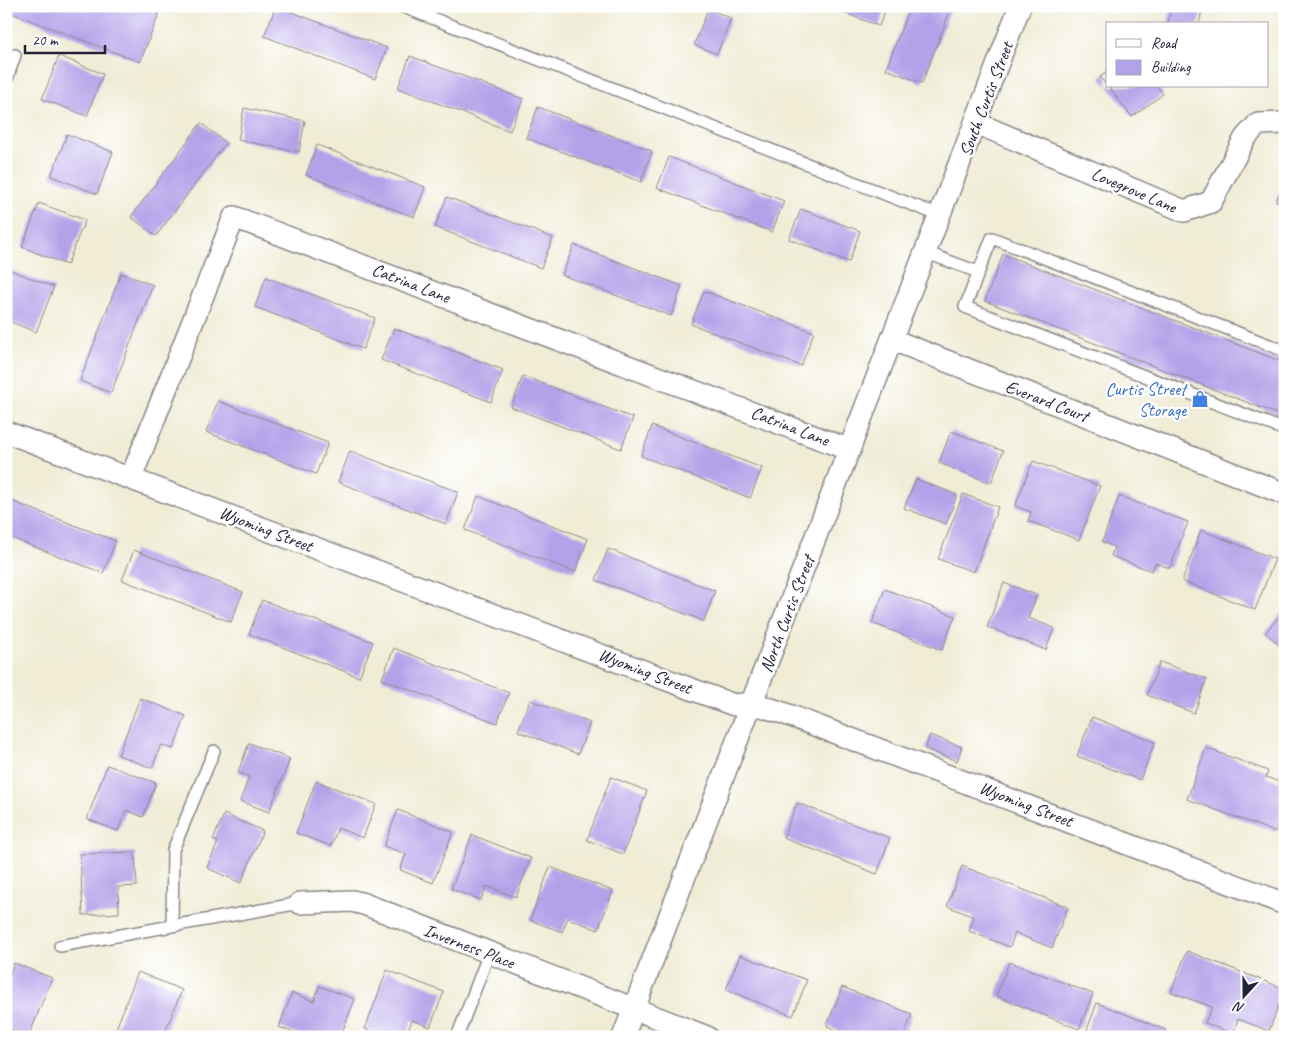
<svg xmlns="http://www.w3.org/2000/svg" width="1291" height="1043" font-family="Caveat,sans-serif">
<style>
.building{fill:#b4a2e9}
.lines{fill:none;stroke-linecap:round;stroke-linejoin:round}
.service-casing{stroke:#898788;stroke-width:14}
.minor-casing{stroke:#898788;stroke-width:24}
.service{stroke:#fff;stroke-width:11}
.minor{stroke:#fff;stroke-width:21}
.labels{text-anchor:middle;stroke-width:5;stroke-linejoin:round;paint-order:stroke}
.street-label{font-size:18px;fill:#22223b;stroke:#fff}
.shop-label{font-size:18px;fill:#366cbe;stroke:#fff;text-anchor:end}
</style>
<rect width="100%" height="100%" fill="#fff"/>
<filter id="ink" filterUnits="userSpaceOnUse"><feTurbulence type="fractalNoise" baseFrequency=".02" numOctaves="2"/><feDisplacementMap in="SourceGraphic" scale="10" xChannelSelector="R" yChannelSelector="G"/><feConvolveMatrix kernelMatrix="1 2 1 2 8 2 1 2 1" color-interpolation-filters="sRGB"/></filter>
<filter id="wash" filterUnits="userSpaceOnUse"><feTurbulence type="fractalNoise" baseFrequency=".0096" numOctaves="4" result="noise"/><feDisplacementMap in="SourceGraphic" scale="20" xChannelSelector="R" yChannelSelector="G"/><feGaussianBlur stdDeviation="1.12" result="paint"/><feColorMatrix in="noise" values="0 0 0 0 0 0 0 0 0 0 0 0 0 0 0 0 0 1.4 0 .05"/><feComposite in="paint" operator="in"/></filter>
<g filter="url(#wash)">
<rect width="100%" height="100%" fill="#f0ecd6"/>
<g id="blocks">
<path class="building" d="M6,6H162L140,62L6,11Z
M276,6L387,48L375,79L264,36Z
M835,6H887L879,26L834,9Z
M910,6H952L922,83L886,69Z
M1171,6L1202,10L1199,24H1168Z
M708,9L731,18L717,54L694,45Z
M59,56L103,74L87,116L42,99Z
M410,56L523,99L510,131L398,88Z
M1107,72V86L1100,77Z
M1108,86H1157L1163,94L1132,117Z
M538,107L652,151L641,182L526,138Z
M244,108L305,121L299,152L238,140Z
M201,123L226,143L156,236L131,217Z
M67,134L113,152L97,194L51,176Z
M317,145L425,187L414,217L306,175Z
M669,157L784,201L772,232L657,188Z
M1285,179V204L1276,201Z
M447,197L553,238L541,268L435,227Z
M39,203L85,220L67,265L22,247Z
M801,209L860,231L849,262L789,239Z
M574,245L682,286L671,316L562,275Z
M1003,254L1285,363V417L985,301Z
M10,270L54,287L36,332L6,320V279Z
M121,273L153,285L111,393L80,381Z
M266,277L375,318L363,349L255,307Z
M704,291L814,332L801,366L691,324Z
M394,328L503,370L491,402L381,360Z
M523,376L633,418L621,449L511,407Z
M218,401L328,443L316,474L206,432Z
M652,426L762,468L750,498L641,456Z
M951,431L1003,451L991,483L939,463Z
M350,451L458,492L446,524L338,482Z
M1033,461L1100,486L1079,540L1028,521L1031,512L1015,506Z
M916,479L957,495L946,524L904,508Z
M963,494L998,507L974,572L938,559Z
M478,496L588,539L575,572L465,530Z
M1119,496L1188,522L1170,568L1155,563L1152,571L1111,556L1114,547L1102,542Z
M6,499L116,541L103,573L6,536Z
M1201,530L1275,559L1255,610L1182,581Z
M608,549L715,591L704,621L596,580Z
M134,550L243,592L231,622L122,580Z
M1004,583L1037,595L1028,618L1054,628L1046,650L987,627Z
M885,589L955,616L942,650L872,623Z
M262,600L373,642L359,677L249,634Z
M1285,609V649L1265,633Z
M394,648L509,693L497,723L382,679Z
M1160,662L1207,679L1194,713L1147,695Z
M140,698L186,716L173,749L161,745L152,768L118,755Z
M530,700L590,723L578,754L518,731Z
M1092,717L1155,742L1140,780L1077,756Z
M930,735L962,747L957,761L925,749Z
M249,743L290,759L269,812L240,801L249,777L238,772Z
M1206,748L1268,771L1266,777L1285,784V806L1275,832L1187,799Z
M107,765L156,783L143,817L126,810L118,831L87,819Z
M611,777L647,791L623,854L587,840Z
M316,781L376,804L363,838L338,828L331,846L296,833Z
M797,803L890,838L877,874L783,838Z
M398,810L453,832L433,883L400,870L406,854L384,846Z
M224,814L263,831L241,883L207,868L218,842L213,840Z
M472,835L531,858L516,897L486,886L481,900L451,889Z
M135,852L137,886L118,887L119,913L83,915L80,854Z
M962,866L1068,907L1052,948L1015,933L1010,947L969,931L974,917L947,906Z
M550,867L613,891L598,930L568,918L562,932L530,920Z
M1187,951L1285,989L1269,1031L1238,1019L1233,1034L1205,1023L1212,1007L1171,992Z
M740,955L807,980L793,1016L726,990Z
M1009,962L1093,994L1079,1029L996,996Z
M14,963L52,978L29,1036L6,1027V983Z
M387,970L444,992L430,1027L412,1020L406,1037H384L365,1029Z
M138,972L182,990L163,1037H120L114,1034Z
M319,986L355,999L340,1037H305L279,1027L292,993L314,1001Z
M842,987L912,1014L904,1037H854L827,1026Z
M1097,1003L1166,1030L1164,1037H1090L1085,1035Z
M520,1032L530,1037H518Z"/>
</g>
</g>
<g filter="url(#ink)">
<use href="#blocks" fill-opacity="0" stroke="#898788" stroke-width="1"/>
<g class="lines">
<g class="service-casing">
<path id="service" d="M401,6L941,216
M6,82L15,55
M927,253L978,272
M1285,351L992,238L965,307L1285,430
M172,926L173,850L214,751
M60,946L300,903
M457,1037L489,953"/>
</g>
<g class="minor-casing">
<path id="minor" d="M976,123L1184,211L1211,202L1245,138L1258,124L1285,123
M893,340L1285,494
M6,432L734,705L753,703L783,713L1285,904
M131,478L234,217L850,450
M300,903L352,901L364,904L707,1037
M623,1037L1020,6"/>
</g>
<use href="#service" class="service"/>
<use href="#minor" class="minor"/>
</g>
</g>
<defs>
<g id="shop-bare" transform="scale(1.35)"><path d="M-5-2.5h2.3a2.7 3.5 0 0 1 5.4 0H5L5.5 6h-11ZM-1.5-2.5h3a1.5 2.3 0 0 0-3 0Z" fill="#3f7fe0" stroke="#fff" stroke-width="2.5" paint-order="stroke"/></g>
</defs>
<g fill-rule="evenodd">
<use href="#shop-bare" x="1200" y="399"/>
</g>
<g class="labels">
<g class="street-label">
<text transform="translate(986 99) rotate(-69)" y="6">South Curtis Street</text>
<text transform="translate(1134 190) rotate(23)" y="6">Lovegrove Lane</text>
<text transform="translate(411 283) rotate(21)" y="6">Catrina Lane</text>
<text transform="translate(1047 401) rotate(21)" y="6">Everard Court</text>
<text transform="translate(790 426) rotate(21)" y="6">Catrina Lane</text>
<text transform="translate(266 529) rotate(21)" y="6">Wyoming Street</text>
<text transform="translate(787 614) rotate(-69)" y="6">North Curtis Street</text>
<text transform="translate(645 671) rotate(21)" y="6">Wyoming Street</text>
<text transform="translate(1026 804) rotate(21)" y="6">Wyoming Street</text>
<text transform="translate(469 946) rotate(21)" y="6">Inverness Place</text>
</g>
<g class="shop-label">
<text x="1186" y="395">Curtis Street<tspan x="1186" dy="21">Storage</tspan></text>
</g>
</g>
<rect width="1291" height="1043" fill="none" stroke="#fff" stroke-width="25"/>
<rect x="1106" y="22" width="162" height="65" fill="#ffffff" stroke="#a7a7b1"/>
<rect x="1116" y="39" width="25" height="8" fill="#ffffff" stroke="#a7a7b1"/>
<text x="1151" y="48" font-size="15" fill="#22223b">Road</text>
<rect x="1116" y="60" width="25" height="15" fill="#b4a2e9" stroke="#a7a7b1"/>
<text x="1151" y="72" font-size="15" fill="#22223b">Building</text>
<g transform="translate(1244 996) rotate(201)" stroke="#ffffff" stroke-width="4" paint-order="stroke">
<path d="M0-4L9 19L0 12L-9 19Z" fill="#22223b"/>
<text y="-8" font-size="14" font-weight="bold" text-anchor="middle" fill="#22223b">N</text>
</g>
<path d="M25 45v8h80v-8" fill="none" stroke="#22223b" stroke-width="2.5"/>
<text x="32" y="45" font-size="15" fill="#22223b" stroke="#ffffff" stroke-width="4" paint-order="stroke">20 m</text>
</svg>
